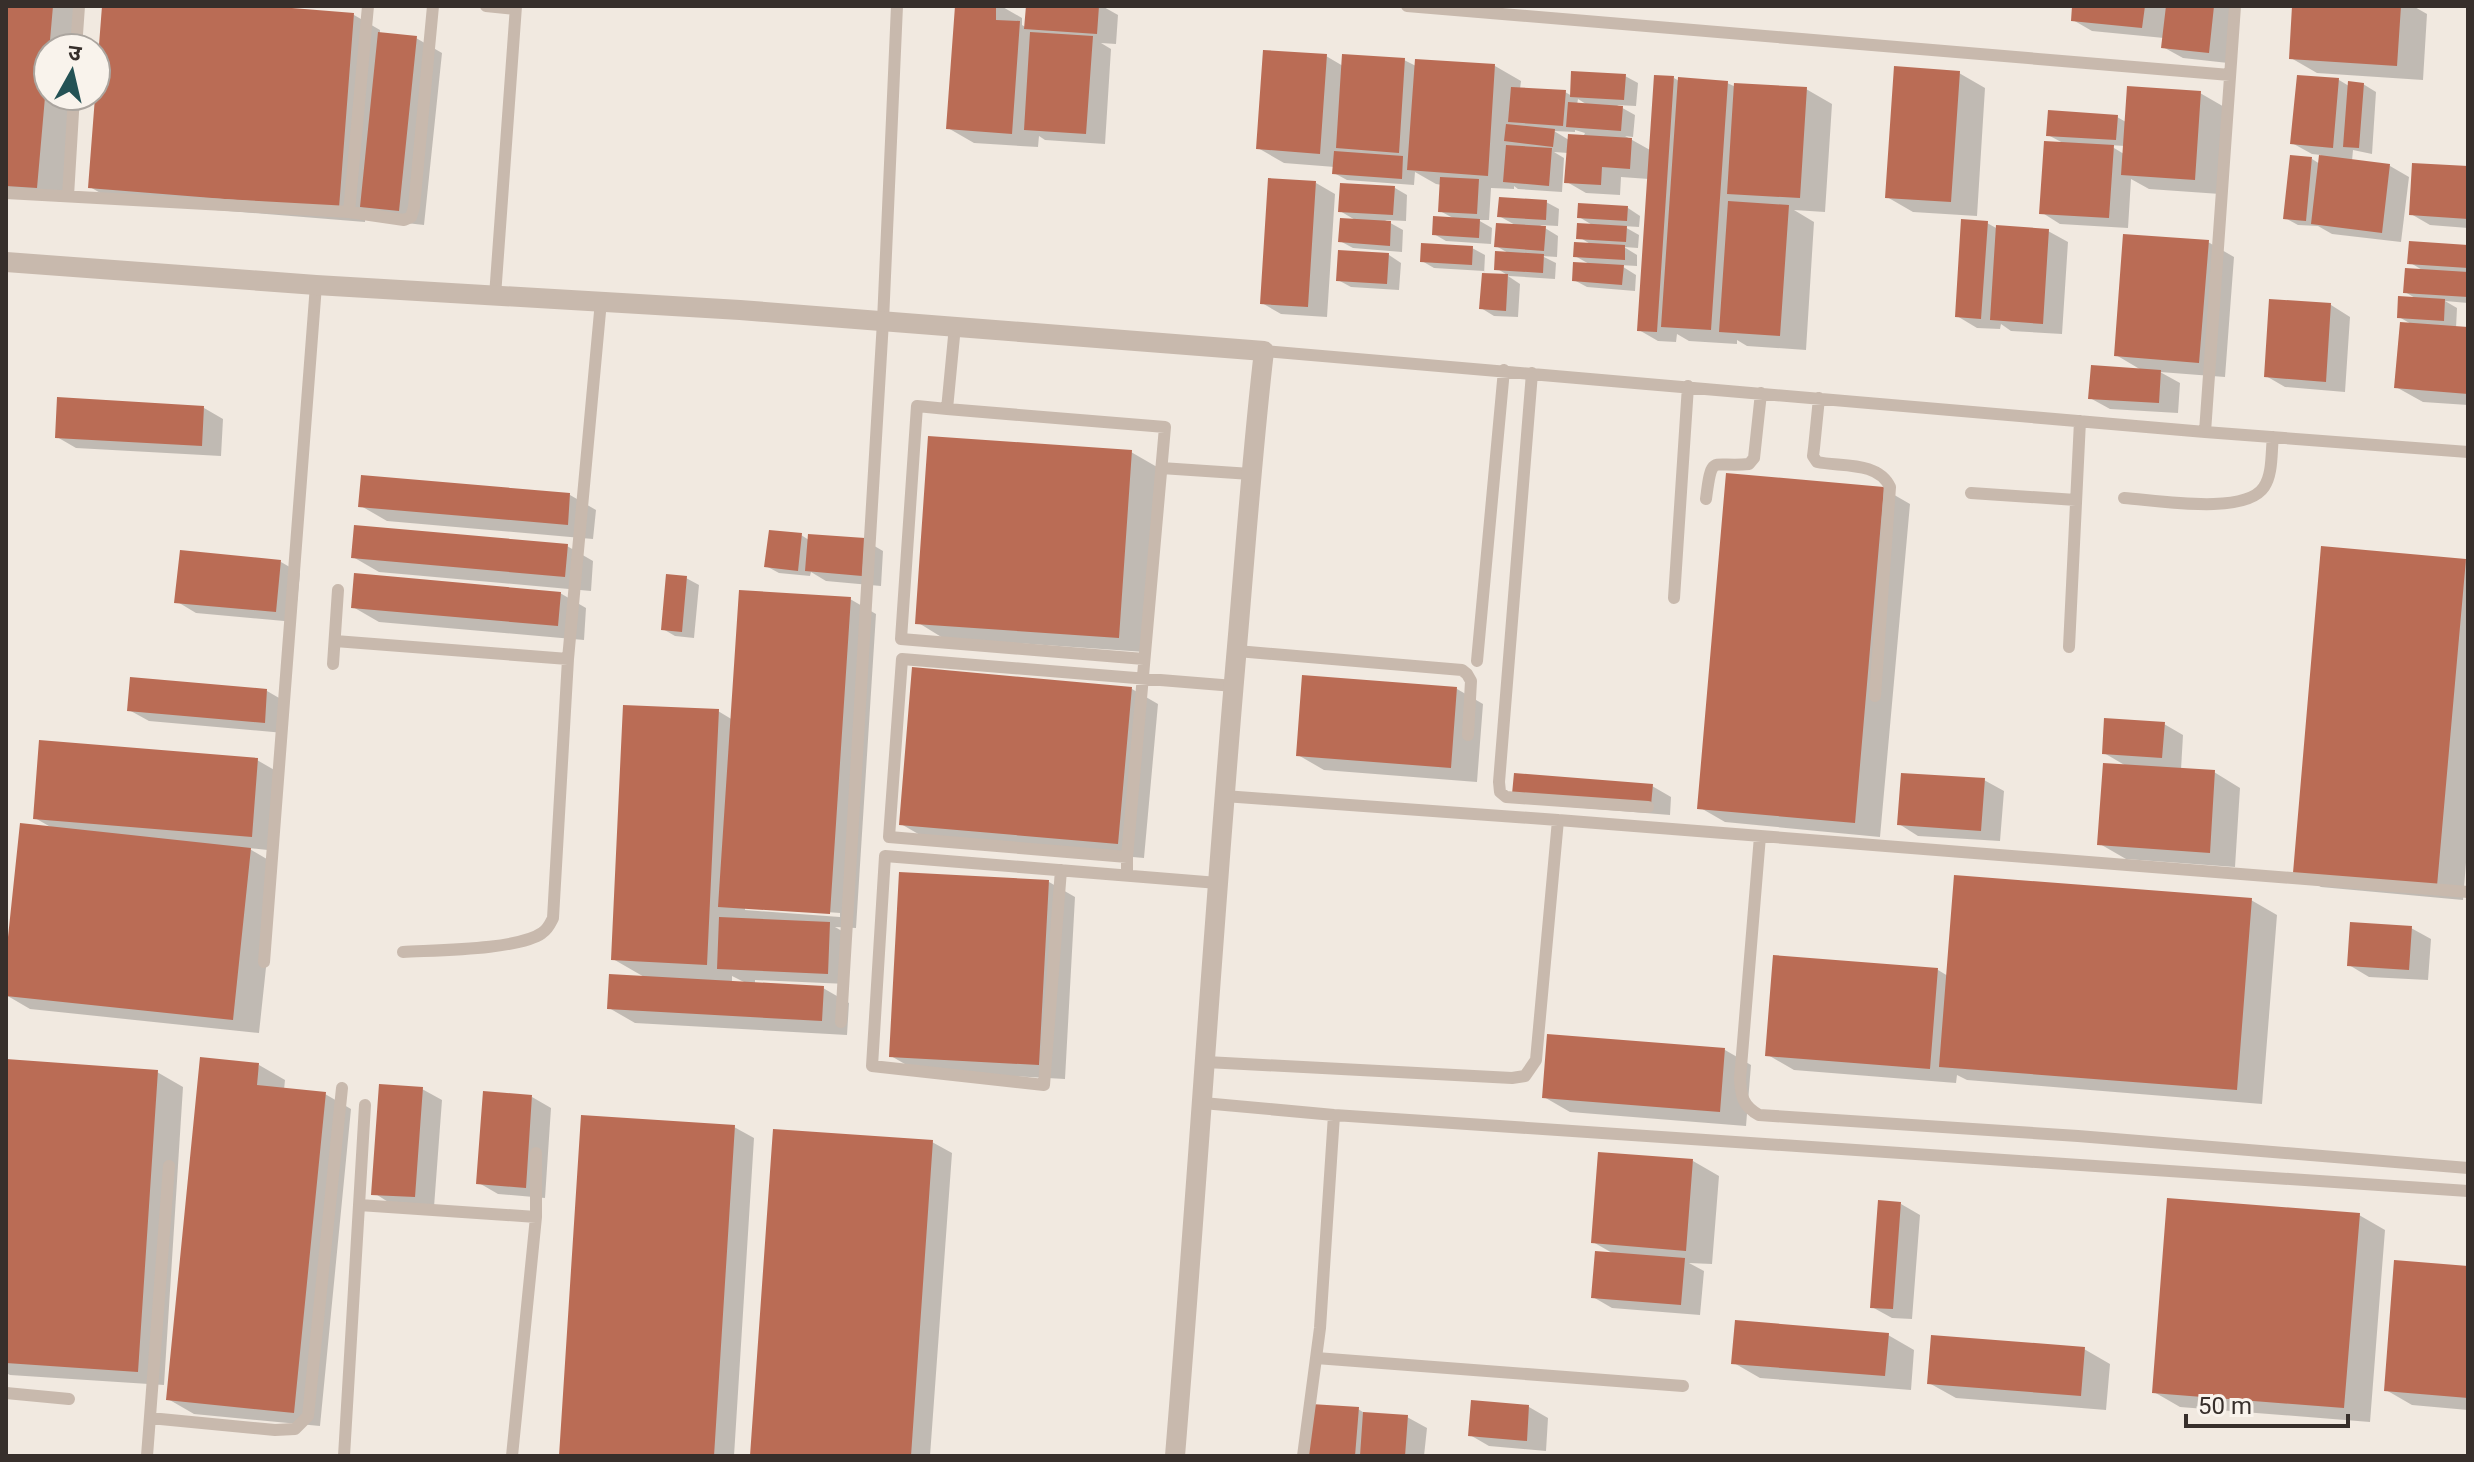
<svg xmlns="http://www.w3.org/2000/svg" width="2474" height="1462" font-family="Roboto,'Noto Sans Devanagari',sans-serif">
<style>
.shadow{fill:#0003;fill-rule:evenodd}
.building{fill:#ba6c55}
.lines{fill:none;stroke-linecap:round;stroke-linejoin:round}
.lane{stroke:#c8b9ad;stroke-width:12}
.street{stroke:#c8b9ad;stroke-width:20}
</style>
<rect width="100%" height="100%" fill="#f1e9e0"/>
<path class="shadow" d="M6,6H80L77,48H48V96H72L63,202L6,193Z
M104,6H242L354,15L380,30V34L416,38L442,53L424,225L388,221L366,209L365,222L116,202L90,187Z
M956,6H1001L1022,18V25L1027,28L1028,6H1102L1118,15L1116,44L1101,43L1111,49L1105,144L1045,140L1039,136L1038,147L974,143L948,128Z
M2074,6H2234L2228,63L2183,58L2163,47L2164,38L2092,31L2073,20Z
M2294,6H2413L2427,14L2423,80L2317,73L2291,58Z
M1326,56L1343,66L1404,60L1416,66L1417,61L1495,66L1521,81L1520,89L1565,92L1572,96L1625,76L1638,83L1636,106L1617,105L1635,115L1633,137L1625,136L1650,150L1674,78L1679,81L1727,83L1736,87L1806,89L1832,104L1825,212L1794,210L1814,222L1806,350L1747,346L1737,340V344L1689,341L1677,334L1676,342L1658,341L1639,330L1649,179L1621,177L1620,195L1586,193L1567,182L1568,153L1554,152L1564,158L1562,192L1518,189L1514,186V189L1491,188L1489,220H1478L1492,228L1491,244L1446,241L1434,234L1455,219L1440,211L1442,185L1436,184L1415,172L1414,185L1347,180L1334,173L1335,167L1284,163L1258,148ZM1578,99L1589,106L1577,105ZM1575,130L1585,133L1584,135L1569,140L1554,131L1575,132Z
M1959,73L1985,88L1977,216L1913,212L1887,197Z
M2298,77L2339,80L2349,86L2363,84L2376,92L2372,154L2353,150L2352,161L2390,166L2409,177L2401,242L2332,234L2318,226L2298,225L2285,218L2312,159L2320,164L2321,155L2312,154L2292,143Z
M2200,93L2226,108L2220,194L2149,189L2131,179L2128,228L2060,224L2041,212L2065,144L2048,135L2117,117L2126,122ZM2109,145L2125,146L2124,154Z
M2468,168V228L2430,225L2411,214Z
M1316,183L1335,194L1327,317L1281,314L1262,303Z
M1395,188L1407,195L1406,221L1385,220L1403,230L1402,252L1353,248L1340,241L1357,221L1340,211Z
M1546,202L1559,209L1558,226L1540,225L1558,236L1557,257L1542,256L1556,263L1555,279L1509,276L1496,268L1510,254L1496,246L1517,226L1499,216Z
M1628,208L1640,216L1639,227L1623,226L1639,235L1638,248L1624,247L1637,255V266L1620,265L1636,275L1635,291L1587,287L1574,280L1591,265L1575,256L1592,245L1579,237L1594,226L1579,217Z
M1987,223L1998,229L2048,231L2068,242L2062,334L2011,331L2001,324L2000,329L1977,328L1957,316Z
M2208,242L2234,257L2225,377L2160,372L2180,383L2178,413L2110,409L2090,398L2143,371L2116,355Z
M2468,247V303L2445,301L2457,308L2456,328L2468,329V405L2423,402L2396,387L2413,325L2399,317L2417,299L2405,292L2424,271L2409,262Z
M1472,248L1485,255L1484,275L1508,276L1520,284L1518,317L1494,316L1481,308L1484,271L1434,268L1422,261Z
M1389,255L1401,263L1399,290L1351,287L1338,280Z
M2271,301L2331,305L2350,317L2345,392L2285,387L2266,376Z
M204,408L223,419L221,456L76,448L57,437Z
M1131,452L1157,467L1145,652L943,638L917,622Z
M1884,489L1910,504L1880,837L1725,822L1699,807Z
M570,495L596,510L593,539L387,521L361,506Z
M801,535L809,540H864L883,551L881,586L826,581L811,572L810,576L779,573L766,566Z
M567,546L593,561L591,591L379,572L353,557Z
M2465,561L2468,563V838L2463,900L2321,887L2295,872Z
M281,562L300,573L295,622L196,613L176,601Z
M686,578L699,585L694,638L675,636L663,629Z
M560,593L586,608L584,640L379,622L353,607Z
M850,599L876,614L856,928L835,927L849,935L847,984L755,980V984L823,988L849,1003L847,1035L635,1023L609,1008L646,978L613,959L718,711L733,720ZM745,906L840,913V917L745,910ZM732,976L746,983H732Z
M1132,689L1158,704L1144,858L927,839L901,824Z
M1457,689L1483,704L1477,782L1324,770L1298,755Z
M267,691L286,702L284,733L149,721L129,710Z
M2164,724L2183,735L2181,770L2214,772L2240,788L2235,867L2126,859L2100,844L2128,767L2104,753Z
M257,760L283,775L277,851L248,848L277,865L259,1033L30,1009L6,995V975L54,829L35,818Z
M1984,780L2004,791L2000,841L1918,836L1899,824Z
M1652,786L1671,797L1670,815L1534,804Z
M1049,882L1075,897L1065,1079L917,1071L891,1056Z
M2251,900L2277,915L2262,1104L1967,1080L1957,1075L1956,1083L1794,1070L1768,1055L1938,970L1948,976Z
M2411,928L2431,939L2428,980L2369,977L2349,965Z
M1725,1050L1751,1065L1746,1126L1570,1112L1544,1097Z
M6,1061L157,1072L183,1087L164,1385L10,1375L6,1373Z
M259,1065L285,1080L284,1090L325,1094L351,1109L320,1426L194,1414L168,1399Z
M422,1089L442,1100L434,1207L393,1205L374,1193Z
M532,1097L551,1108L545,1198L498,1194L479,1183Z
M734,1127L754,1138L734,1456H563Z
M932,1142L952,1153L930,1456H752Z
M1693,1161L1719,1176L1712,1264L1689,1263L1704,1271L1700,1315L1612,1308L1593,1297L1614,1254L1593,1242Z
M1901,1204L1920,1215L1912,1319L1892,1318L1872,1307Z
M2359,1215L2385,1230L2370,1422L2180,1407L2154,1392Z
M2468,1268V1410L2412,1405L2386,1390Z
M1888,1335L1914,1350L1911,1390L1760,1378L1734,1363Z
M2084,1349L2110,1364L2106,1410L1956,1398L1929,1383Z
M1529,1407L1548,1418L1546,1451L1489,1446L1470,1435Z
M1358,1409L1366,1414L1407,1417L1427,1428L1424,1456H1309Z"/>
<path class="building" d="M6,6H53L37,188L6,186Z
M102,6H267L354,13L339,208L88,188Z
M955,6H996V20L1020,21L1012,134L946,129Z
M1026,6H1099L1097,34L1024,29Z
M2072,6H2145L2142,28L2071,21Z
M2166,6H2214L2209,53L2161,48Z
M2292,6H2401L2397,66L2289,59Z
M378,32L417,36L399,211L360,207Z
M1030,32L1093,36L1086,134L1024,130Z
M1263,50L1327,54L1320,154L1256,149Z
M1342,54L1405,58L1399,153L1336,148Z
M1415,59L1495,64L1488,176L1407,170Z
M1894,66L1960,71L1951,202L1885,198Z
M1571,71L1626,74L1624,100L1570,97Z
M1654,75L1674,76L1657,332L1637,331Z
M2297,75L2339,78L2333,148L2290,144Z
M1678,77L1728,81L1711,330L1661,327Z
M2348,81L2364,83L2359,148L2343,147Z
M1734,83L1807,87L1800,198L1727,194Z
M2127,86L2201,91L2195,180L2121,175Z
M1511,87L1566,90L1563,126L1508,122Z
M1568,102L1623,106L1621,131L1566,127Z
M2048,110L2118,115L2116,140L2046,136Z
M1506,124L1555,129L1553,147L1504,141Z
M1568,134L1632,138L1630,169L1602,167L1601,185L1564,183Z
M2044,141L2114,145L2109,218L2039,214Z
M1506,145L1552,148L1549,186L1503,182Z
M1334,151L1403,156L1402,179L1332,174Z
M2290,155L2312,157L2306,221L2283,219Z
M2319,155L2390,164L2382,233L2311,224Z
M2412,163L2468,166V219L2409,215Z
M1440,177L1479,179L1477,214L1438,212Z
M1268,178L1316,181L1308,307L1260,304Z
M1340,183L1395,186L1393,215L1338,212Z
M1499,197L1547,200L1546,220L1497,217Z
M1728,201L1789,205L1780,336L1719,332Z
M1578,203L1628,206L1627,221L1577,218Z
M1433,216L1480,219L1479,238L1432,235Z
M1340,218L1391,221L1390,246L1338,242Z
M1961,219L1988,221L1981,319L1955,317Z
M1496,223L1546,226L1544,251L1494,247Z
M1577,223L1627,226L1626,242L1576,239Z
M1996,225L2049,229L2043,324L1990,320Z
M2123,234L2209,240L2199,363L2114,356Z
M2409,241L2468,245V268L2407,264Z
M1574,242L1625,245V260L1573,257Z
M1421,243L1473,246L1472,265L1420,262Z
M1338,250L1389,253L1387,284L1336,281Z
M1495,251L1544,254L1543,273L1494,270Z
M1573,262L1624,265L1622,285L1572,281Z
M2405,268L2468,272V297L2403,293Z
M1482,273L1508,274L1506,311L1479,309Z
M2398,296L2445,299L2444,321L2397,318Z
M2269,299L2331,303L2326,382L2264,377Z
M2400,322L2468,327V394L2394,388Z
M2091,365L2161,370L2159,403L2088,399Z
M57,397L204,406L202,446L55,438Z
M928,436L1132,450L1119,638L915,624Z
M1726,473L1884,487L1855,823L1697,809Z
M361,475L570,493L568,525L358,507Z
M354,525L568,544L565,577L351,558Z
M769,530L802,533L798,571L764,567Z
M808,534L865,538L862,576L805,571Z
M2321,546L2466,559L2437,886L2293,873Z
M180,550L281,560L276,612L174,603Z
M354,573L561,592L558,626L351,608Z
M666,574L687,576L682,632L661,630Z
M739,590L851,597L830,914L718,907Z
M912,667L1132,687L1118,844L899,825Z
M1302,675L1457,687L1451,768L1296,756Z
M130,677L267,689L265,723L127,711Z
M623,705L719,709L707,965L611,960Z
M2104,718L2165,722L2162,758L2102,754Z
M39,740L258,758L252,837L33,819Z
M2103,763L2215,770L2210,853L2097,845Z
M1514,773L1653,784L1651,805L1512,794Z
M1901,773L1985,778L1981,831L1897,825Z
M20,823L251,848L233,1020L6,996V956Z
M899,872L1049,880L1039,1065L889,1057Z
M1954,875L2252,898L2237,1090L1939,1067Z
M719,917L830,922L828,974L717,969Z
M2350,922L2412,926L2409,970L2347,966Z
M1773,955L1938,968L1930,1069L1765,1056Z
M609,974L824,986L822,1021L607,1009Z
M1547,1034L1725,1048L1720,1112L1542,1098Z
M200,1057L259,1063L257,1085L326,1092L294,1413L166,1400Z
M6,1059L158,1070L138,1372L6,1363Z
M379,1084L423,1087L415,1197L371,1195Z
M483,1091L532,1095L526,1188L476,1184Z
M581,1115L735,1125L714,1456H559Z
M773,1129L933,1140L911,1456H750Z
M1598,1152L1693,1159L1686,1251L1591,1243Z
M2167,1198L2360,1213L2344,1408L2152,1393Z
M1878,1200L1901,1202L1893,1309L1870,1308Z
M1595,1251L1685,1258L1681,1305L1591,1298Z
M2394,1260L2468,1266V1398L2384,1391Z
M1735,1320L1889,1333L1885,1376L1731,1364Z
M1931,1335L2085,1347L2081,1396L1927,1384Z
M1471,1400L1529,1405L1527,1441L1468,1436Z
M1311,1404L1359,1407L1355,1456H1307Z
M1363,1412L1408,1415L1405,1456H1360Z"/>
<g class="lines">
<path class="lane" d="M486,6L515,9
M1407,6L2230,75
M76,48L79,6
M6,193L349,212L368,6
M68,196L74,96
M349,212L404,220L411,217L414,207L433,6
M495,296L516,6
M955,326L947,409L1165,427L1127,857
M1264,351L2205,432L2468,452
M1532,373L1499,782L1500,792L1506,797L1648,807
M1819,398L1814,448L1813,456L1817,462C1841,467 1878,461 1890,487L1875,696
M947,409L917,406L901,639L1144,659
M2205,432L2235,6
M1161,468L1251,474
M1971,493L2076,500
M2124,498C2156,500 2245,516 2264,487C2273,474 2271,452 2273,437
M1706,499C1712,452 1711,468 1749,464L1754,458L1761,393
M1674,598L1688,386
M335,641L568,659
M2069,647L2080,421
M1237,651L1462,670L1467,674L1471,681L1468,735
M1477,661L1504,370
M333,664L338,590
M1224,796L1558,820L2468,892
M1760,836L1740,1079C1741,1097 1743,1106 1759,1115L2078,1136L2468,1168
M1061,870L1044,1085L872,1066L885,856L1218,883
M1127,875V857L889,837L902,659L1234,686
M403,952C434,950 518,950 542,933C548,929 550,924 553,918L568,659L601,301
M264,962L316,285
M841,1022L883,321L897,6
M1206,1062L1512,1078L1525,1076L1536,1060L1558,820
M1203,1103L1334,1115L2468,1191
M359,1205L536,1217
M1316,1358L1683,1386
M6,1393L69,1399
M150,1418L275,1430L295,1429L308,1416L342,1088
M147,1456L169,1166
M344,1456L365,1105
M512,1456L536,1217V1153
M1303,1456L1320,1328L1334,1115"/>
<path class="street" d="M6,262L316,285L740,310L1264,351C1252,453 1245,556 1236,658C1213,924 1197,1190 1175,1456"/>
</g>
<rect width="2474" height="1462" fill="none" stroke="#372f2b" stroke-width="16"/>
<g transform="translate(72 72) rotate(8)"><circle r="38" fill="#f9f3ec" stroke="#aba59f" stroke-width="2"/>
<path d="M0-6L14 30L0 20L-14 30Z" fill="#245255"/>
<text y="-12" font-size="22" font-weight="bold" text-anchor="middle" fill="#372f2b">उ</text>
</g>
<path d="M2186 1414v12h162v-12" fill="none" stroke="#372f2b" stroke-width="4"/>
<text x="2198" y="1414" font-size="24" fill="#372f2b" stroke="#f9f3ec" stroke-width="6" paint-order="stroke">50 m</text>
</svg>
